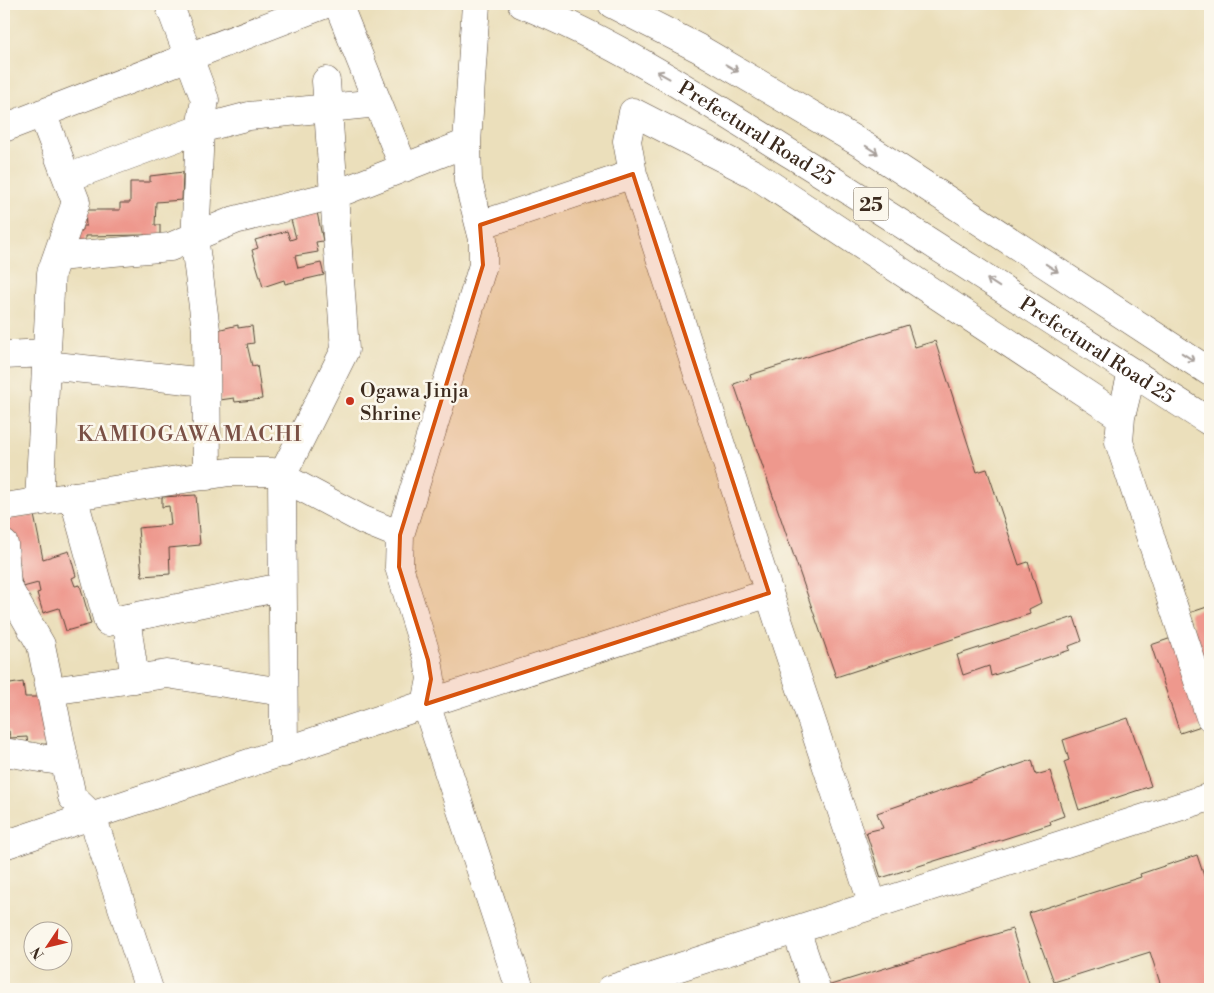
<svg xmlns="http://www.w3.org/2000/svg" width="1214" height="993" font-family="'Libre Bodoni',serif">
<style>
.building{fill:#ee988d}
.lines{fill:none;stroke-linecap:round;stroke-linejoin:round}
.minor-casing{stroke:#554536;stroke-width:29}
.major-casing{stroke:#554536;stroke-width:29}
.minor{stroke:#fff;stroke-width:28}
.major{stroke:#fff;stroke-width:28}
.oneway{stroke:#a79f9a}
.marked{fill:#d7540e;fill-opacity:0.2;stroke:#d7540e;stroke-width:4;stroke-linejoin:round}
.poi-dot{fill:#c8321e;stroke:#fbf7ec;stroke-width:2}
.labels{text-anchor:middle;stroke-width:5;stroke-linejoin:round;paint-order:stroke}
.shield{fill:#fbf7ec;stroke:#75685c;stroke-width:1}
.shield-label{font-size:19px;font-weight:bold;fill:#3b2a1e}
.street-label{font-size:20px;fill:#3b2a1e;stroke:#fbf7ec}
.poi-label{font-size:20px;fill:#3b2a1e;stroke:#fbf7ec;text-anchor:start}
.quarter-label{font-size:22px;letter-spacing:1px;fill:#7a5045;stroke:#fbf7ec}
</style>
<rect width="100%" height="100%" fill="#fbf7ec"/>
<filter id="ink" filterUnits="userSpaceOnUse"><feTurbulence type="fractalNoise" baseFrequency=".02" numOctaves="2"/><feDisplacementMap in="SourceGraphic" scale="10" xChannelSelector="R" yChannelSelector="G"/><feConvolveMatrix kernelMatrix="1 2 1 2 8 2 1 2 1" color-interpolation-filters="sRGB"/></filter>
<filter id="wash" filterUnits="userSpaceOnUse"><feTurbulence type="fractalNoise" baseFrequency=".0096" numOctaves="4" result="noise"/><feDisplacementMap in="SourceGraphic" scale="20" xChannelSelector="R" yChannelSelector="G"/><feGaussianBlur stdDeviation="1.12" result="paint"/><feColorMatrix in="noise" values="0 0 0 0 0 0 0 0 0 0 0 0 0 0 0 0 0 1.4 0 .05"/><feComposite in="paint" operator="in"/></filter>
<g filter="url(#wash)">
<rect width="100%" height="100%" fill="#ebdfbb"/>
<g id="blocks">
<path class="building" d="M183,172L182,200L156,202L155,225H160V235L145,239V235L85,236V244H78L77,231H82V226H86L85,210H120V203H130V182H150V176Z
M317,212L323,241L316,242L318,252L295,256L298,268L321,263L324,275L285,284L284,280L263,287L252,250L258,248L255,240L287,231L290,240L296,238L291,220Z
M238,325V328L252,326L254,343L247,344L252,366L257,365L262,399L235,402L234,398L220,400L217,330Z
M908,325L915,347L935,341L977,472L987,469L1019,565L1028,562L1041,603L1029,609L1030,614L836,677L734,384L751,378L750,375Z
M196,495L200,545L169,548L170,574L142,576L138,528L171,525L169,506L162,507V497Z
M34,515L43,559L69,551L76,576L72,578L75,586L80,585L91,624L66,631L59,608L43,613L37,593L40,592L38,583L23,587L17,565L20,564L19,561L13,562L7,518Z
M1210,606V723L1180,733L1151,645L1195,630L1189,613Z
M1074,617L1082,641L1069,646L1070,650L991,676L989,666L963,675L957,655Z
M23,682L25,697H41L48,744L28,745L27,737L10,738L9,731H4V685Z
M1128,718L1151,786L1079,810L1064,762L1069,760L1063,740Z
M1032,760L1036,775L1050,771L1064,816L1050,821L1051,824L881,878L866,832L883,828L877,813Z
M1197,855L1210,894V989H1162L1150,952L1054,982L1029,913L1141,877L1140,874Z
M1012,929L1031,989H824V987Z"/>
</g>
</g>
<g filter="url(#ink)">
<use href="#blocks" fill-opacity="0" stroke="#554536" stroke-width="1"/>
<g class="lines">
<g class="minor-casing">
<path id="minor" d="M169,4L205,100L200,129L195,244L206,330L207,476
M338,4L404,168
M4,128L326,4
M633,174L627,141L633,112L754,174L1121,417
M67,178L200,129L249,116L378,103
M480,225L633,174L769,593L873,905
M57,257L170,247L235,220L334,195L467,143
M4,355L47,353
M46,365L206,382
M1132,372L1121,417L1119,442L1210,717
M73,496L108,622L282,587
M39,501L51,273L76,202L42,113
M4,507L229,472H273L363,520L400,535
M4,544L7,586L41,645L72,797L92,816L149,989
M126,618L135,679
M51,691L167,674L283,692
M4,752L65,762
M284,753L282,476L345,350L326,81
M4,845L426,704L431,679L428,660L399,567L400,535L483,265V239L468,181L467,143L476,4
M796,930L816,989
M520,989L426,704L769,593
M611,989L1210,797"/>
</g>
<g class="major-casing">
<g id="major">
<path id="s1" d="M522,4C618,43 706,101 794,156C934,243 1071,334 1210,422"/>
<path d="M612,4L698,48L865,146L1210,372"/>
</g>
</g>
<use href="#minor" class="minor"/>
<use href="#major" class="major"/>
</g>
<defs><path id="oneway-shaft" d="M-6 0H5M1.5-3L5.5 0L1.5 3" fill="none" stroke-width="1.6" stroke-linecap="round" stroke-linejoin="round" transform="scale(1.25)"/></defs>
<g class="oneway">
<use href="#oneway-shaft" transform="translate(732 68) rotate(30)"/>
<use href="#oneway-shaft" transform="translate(663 75) rotate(-151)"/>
<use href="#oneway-shaft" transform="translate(872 150) rotate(33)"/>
<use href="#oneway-shaft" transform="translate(1052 268) rotate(33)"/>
<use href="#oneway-shaft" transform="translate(993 283) rotate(-147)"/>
<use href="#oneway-shaft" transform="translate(1188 357) rotate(33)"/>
</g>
</g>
<path class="marked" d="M633,174L769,593L426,704L431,679L428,660L399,567L400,535L483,265L480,225Z"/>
<circle class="poi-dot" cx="350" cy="401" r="5"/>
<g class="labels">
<rect class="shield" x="853.5" y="187.5" width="35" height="33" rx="4"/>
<g class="shield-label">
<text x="871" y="211">25</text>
</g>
<g class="street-label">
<text dy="7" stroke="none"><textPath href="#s1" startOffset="268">Prefectural Road 25</textPath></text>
<text dy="7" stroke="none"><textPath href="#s1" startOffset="672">Prefectural Road 25</textPath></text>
</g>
<g class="poi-label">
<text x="360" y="397">Ogawa Jinja<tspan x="360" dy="23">Shrine</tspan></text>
</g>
<g class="quarter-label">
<text x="190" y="441">KAMIOGAWAMACHI</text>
</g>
</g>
<rect width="1214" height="993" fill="none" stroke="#fbf7ec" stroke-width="20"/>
<g transform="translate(48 946) rotate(235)"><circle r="24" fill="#fbf7ec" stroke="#aea59a"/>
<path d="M0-4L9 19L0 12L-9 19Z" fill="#c8321e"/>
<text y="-8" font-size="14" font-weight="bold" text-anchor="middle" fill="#3b2a1e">N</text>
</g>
</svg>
